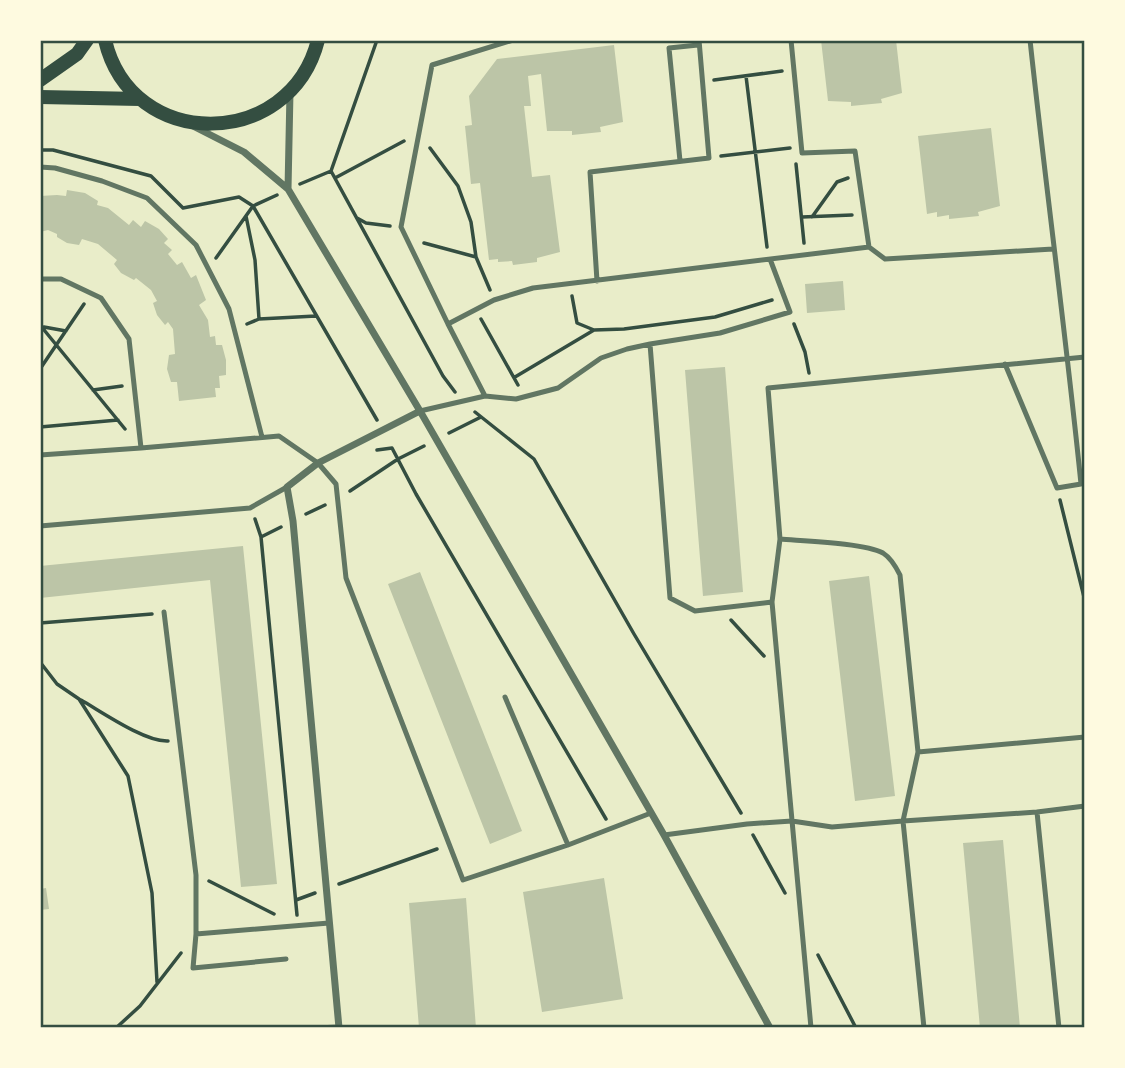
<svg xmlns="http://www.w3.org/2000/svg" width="1125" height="1068" font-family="'Golos Text',sans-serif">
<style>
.building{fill:#bcc5a7}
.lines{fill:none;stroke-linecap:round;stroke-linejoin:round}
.path{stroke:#344e41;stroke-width:3.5}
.service{stroke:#617663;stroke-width:5}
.minor{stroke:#617663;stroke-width:7}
.secondary{stroke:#344e41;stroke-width:14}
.neatline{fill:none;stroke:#344e41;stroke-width:2.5}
</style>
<rect width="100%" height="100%" fill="#e9edc9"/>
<path class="building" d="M821,40H896L902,93L881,99L882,103L851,106V102L828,101Z
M614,45L623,122L600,127L601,132L572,135V131H547L541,74L528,76L531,106H524L532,177L550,175L560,252L537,258V262L513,265L512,261L498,262V259L489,260L480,183L471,184L465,126L472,125L469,96L497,59Z
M991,128L1000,206L978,212L979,216L949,219V215L937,217V212L927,214L918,136Z
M67,190L85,193L98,201L97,205L108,208L129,225L133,220L141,227L145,221L159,229L168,239L164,243L172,250L168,254L177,265L182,262L191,278L196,275L206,300L199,305L208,320L210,337L215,336L216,345H222L226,360V375L219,376L220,388H215L216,397L179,401L177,382H171L167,369L169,355L175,354L173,329L168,322L165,325L157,315L153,303L157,301L151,290L136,278L134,280L121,273L114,264L117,260L98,244L82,239L79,245L67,243L57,237V234L48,230L40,232V196L57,195L66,196Z
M843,281L845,310L807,313L805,284Z
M725,367L743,592L703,596L685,370Z
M243,546L277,884L241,887L210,580L40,598V566Z
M420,572L522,831L490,844L388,584Z
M869,576L895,796L855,801L829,581Z
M1003,840L1020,1028H980L963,843Z
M604,878L623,999L542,1012L523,892Z
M46,888L49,909L40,910V889Z
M466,898L476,1028H419L409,903Z"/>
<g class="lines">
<path class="path" d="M746,76L767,247
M714,80L782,71
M430,148L458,186L471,222L476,257L490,290
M40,150H53L151,176L183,208L239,197L253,206L377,420
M721,156L790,148
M796,164L804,243
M331,171L443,376L455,392
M335,178L404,141
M300,184L331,171L377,40
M246,216L255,260L259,319L247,324
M802,217L852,215
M812,217L837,182L848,178
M357,218L366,223L390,226
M424,243L476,257
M216,258L253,206L277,195
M572,296L577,323L594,330L624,329L715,317L772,300
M259,319L316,316
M481,319L518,385
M794,324L805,352L809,373
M40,325L125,429
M44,327L66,331
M40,369L84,304
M515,377L594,330
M93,390L122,386
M475,412L534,459L634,634L741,813
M40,427L118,420
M449,433L481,417
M377,450L392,448L416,494L606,819
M350,491L398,459L424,446
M1060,500L1085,601
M306,514L325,505
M255,519L261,537L297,915
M261,537L281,527
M731,620L764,656
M40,623L152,614
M40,662L57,684L79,699L128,776L152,893L157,982
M81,700C102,712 145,742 168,741
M753,835L785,893
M209,881L274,914
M339,884L437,849
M296,900L315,893
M818,955L856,1028
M116,1028L140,1006L181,953"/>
<path class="service" d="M791,40L802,153L855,151L869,247
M680,161L669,48L698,45
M40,167L55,168L102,181L147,198L196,245L229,309L262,437
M40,279H61L101,298L129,339L141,448L279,436L318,463L336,484L346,578L463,880L568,845L651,813
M597,281L590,172L709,158L699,40
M448,324L401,227L432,65L513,40
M650,344L720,333L790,312L770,259
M1005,364L1057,488L1081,484C1066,336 1046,188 1030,40
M485,396L516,399L558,388L601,358L627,349L650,344L670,598L695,611L772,602
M420,411L485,396L448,324L494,300L533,288L869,247L885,259L1053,249
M40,455L141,448
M40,526L250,508L287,487
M780,539C804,541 865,543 883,553C891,558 896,567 900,575L918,752L903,821L1037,812L1059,1028
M164,612L196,875V934L329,923
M505,697L568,845
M918,752L1085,737
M1037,812L1085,806
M664,835L747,824L792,821L832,827L903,821L924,1028
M196,934L193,968L286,959
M316,1028L339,1027
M811,1028L772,602L780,539L768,388L1085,357"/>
<path class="minor" d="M191,125L244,152L288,189L420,411L664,835L770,1028
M288,189L290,92
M339,1028L293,521L287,487L318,463L420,411"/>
<path class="secondary" d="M105,40C131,152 290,151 318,40
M40,80L77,54L87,40
M40,97L140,99"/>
</g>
<rect width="1125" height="1068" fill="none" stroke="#fefae0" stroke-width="84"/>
<rect x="42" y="42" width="1041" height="984" class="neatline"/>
</svg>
